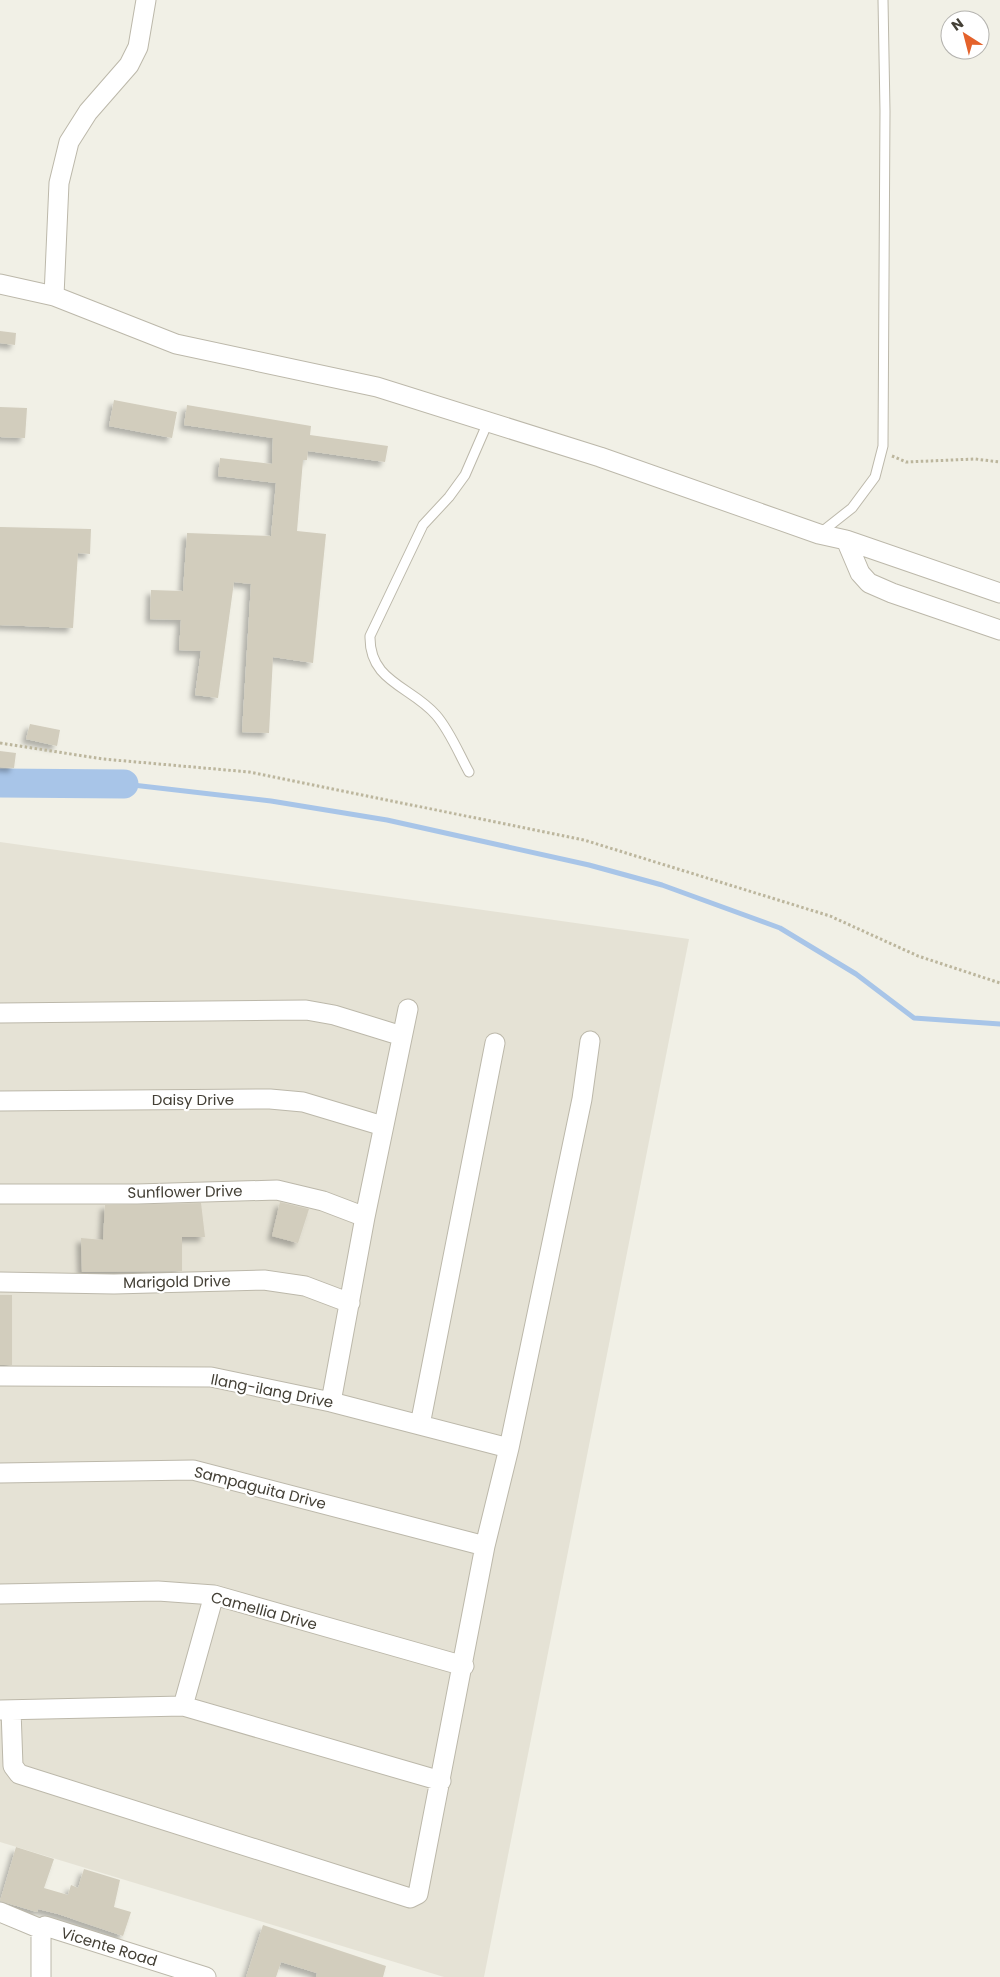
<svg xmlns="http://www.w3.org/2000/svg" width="1000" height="1977" font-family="Poppins,sans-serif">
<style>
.residential{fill:#e5e2d5}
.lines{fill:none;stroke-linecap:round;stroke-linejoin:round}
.stream{stroke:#a8c5e8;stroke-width:5}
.river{stroke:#a8c5e8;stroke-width:29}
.building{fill:#d2cdbd;filter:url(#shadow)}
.lane-casing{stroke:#bcb8aa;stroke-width:11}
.street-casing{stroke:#bcb8aa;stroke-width:21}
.path{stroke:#bcb69d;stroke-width:3;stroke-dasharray:2.5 2.5;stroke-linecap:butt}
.lane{stroke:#fff;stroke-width:9}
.street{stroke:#fff;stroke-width:19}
.labels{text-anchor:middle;stroke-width:4.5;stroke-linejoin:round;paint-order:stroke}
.street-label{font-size:15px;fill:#444036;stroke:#fff}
</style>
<defs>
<filter id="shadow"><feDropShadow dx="-4.5" dy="4.5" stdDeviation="2.5" flood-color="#0004"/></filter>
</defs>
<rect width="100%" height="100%" fill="#f1f0e6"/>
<path class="residential" d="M0,842L689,939L484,1977H444L0,1842Z"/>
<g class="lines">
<path class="stream" d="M124,784L271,801L387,820L589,865L662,885L780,928L856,974L914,1018L1000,1024"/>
<path class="river" d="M0,783L124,784"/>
</g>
<path class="building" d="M0,331L16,333L15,345L0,343Z
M114,400L177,412L172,438L109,426Z
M187,405L311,426L310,435L388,446L385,462L308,451L307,460H303L297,531L326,534L313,663L273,657L269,733L242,732L251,584L234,582L218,698L195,695L201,651L179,650L181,620L150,619L151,590L183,591L187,533L271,536L276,483L218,476L220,458L272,464L273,438L184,425Z
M0,407L27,408L25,438L0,437Z
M0,527L91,529L90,554L78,553L73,628L0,625Z
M30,724L60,730L57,746L26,739Z
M0,751L16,753L14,768L0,767Z
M280,1202L309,1209L298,1243L272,1236Z
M201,1203L205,1237H182V1271L82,1272L81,1238L103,1240L105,1205Z
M0,1295H12V1365H0Z
M16,1847L54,1859L44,1888L68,1895L71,1885L78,1888L84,1869L120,1880L114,1907L131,1912L123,1936L58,1914L38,1909L37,1912L0,1901Z
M263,1925L386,1966L383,1977H316L317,1973L281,1962L276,1977H246Z"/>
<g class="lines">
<g class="lane-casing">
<path id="lane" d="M819,534L852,508L875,477L883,446L885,111L883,0
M469,772C459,754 450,731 436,715C411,686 369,682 370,636L423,525L449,497L465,475L488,422"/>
</g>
<g class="street-casing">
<path id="street" d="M0,284L54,296L176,344L377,387L600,457L819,534L846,540L1000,593
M54,296L59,183L69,142L88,112L129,65L138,47L146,0
M846,540L860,573L869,583L892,593L1000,630
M0,1013L306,1010L334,1015L402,1036
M0,1101L270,1099L303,1102L383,1126
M0,1194H137L277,1190L323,1201L365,1217
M0,1282L114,1284L264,1280L305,1286L350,1303
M0,1376L211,1377L331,1402L509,1448
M331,1402L365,1217L408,1009
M420,1425L495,1043
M0,1473L193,1470L485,1546
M0,1594L158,1591L214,1595L464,1666
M183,1706L214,1595
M0,1710L183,1706L441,1781
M11,1710L13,1766L19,1774L410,1898L418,1894L485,1546L509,1448L582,1099L590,1041
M0,1912L41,1929
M41,1929L45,1926L206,1977
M41,1929V1977"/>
</g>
<path class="path" d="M892,456L906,462L975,459L1000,462
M0,743L103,759L249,772L584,840L830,916L918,956L1000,983"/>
<use href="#lane" class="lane"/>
<use href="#street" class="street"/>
</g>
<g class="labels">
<g class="street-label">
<text x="193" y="1105">Daisy Drive</text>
<text transform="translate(185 1192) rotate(-1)" y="5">Sunflower Drive</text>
<text transform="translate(177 1282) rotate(-1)" y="5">Marigold Drive</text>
<text transform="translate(272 1391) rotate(11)" y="5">Ilang-ilang Drive</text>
<text transform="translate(260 1488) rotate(14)" y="5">Sampaguita Drive</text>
<text transform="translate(264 1611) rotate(15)" y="5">Camellia Drive</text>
<text transform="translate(109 1947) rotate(17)" y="5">Vicente Road</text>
</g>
</g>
<g transform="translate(965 35) rotate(324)"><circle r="24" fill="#ffffff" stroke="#b4b3af"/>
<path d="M0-4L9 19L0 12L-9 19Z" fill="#e4622b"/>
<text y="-8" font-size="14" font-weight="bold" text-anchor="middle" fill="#444036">N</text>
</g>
</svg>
